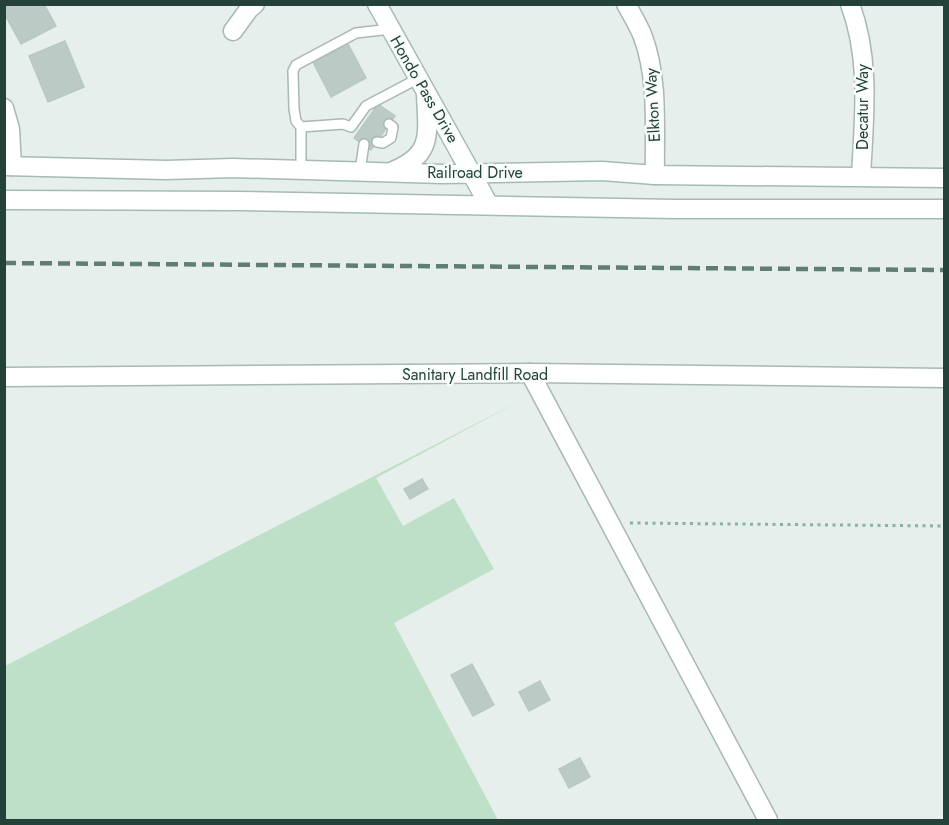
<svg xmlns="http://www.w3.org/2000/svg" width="949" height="825" font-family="Jost,sans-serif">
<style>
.green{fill:#bfe0c8}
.building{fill:#bbcac4;stroke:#b8c9c2;stroke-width:1.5}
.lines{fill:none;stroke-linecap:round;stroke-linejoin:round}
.service-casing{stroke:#a8b8b2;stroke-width:12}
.minor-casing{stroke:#a8b8b2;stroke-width:21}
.tertiary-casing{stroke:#a8b8b2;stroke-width:21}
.secondary-casing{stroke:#a4bbb3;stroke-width:21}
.path{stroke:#86b3a5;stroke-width:3;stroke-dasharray:3 4.5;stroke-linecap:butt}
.service{stroke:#fff;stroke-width:9}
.minor{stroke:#fff;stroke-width:18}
.tertiary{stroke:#fff;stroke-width:18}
.secondary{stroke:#fff;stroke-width:18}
.rail{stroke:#5f7d75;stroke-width:4.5;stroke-dasharray:12 6;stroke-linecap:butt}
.labels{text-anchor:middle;stroke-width:5;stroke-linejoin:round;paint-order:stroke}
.street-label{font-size:16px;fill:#24423a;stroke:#f7fbf9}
</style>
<rect width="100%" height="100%" fill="#e6efeb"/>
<path class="green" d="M514,404L376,478L403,526L454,498L494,569L394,623L498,820H5V666Z"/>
<path class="building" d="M4,4H44L56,26L21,44L4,13Z
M65,41L84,87L48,102L29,56Z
M348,44L366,78L331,97L313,62Z
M378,104L395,116L371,150L354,138Z
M422,479L428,489L410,499L404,489Z
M472,664L494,705L473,716L451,675Z
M540,681L550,700L529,711L519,692Z
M580,758L590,777L569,788L559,769Z"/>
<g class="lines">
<g class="service-casing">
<path id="service" d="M391,29L356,33L296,65L293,71L294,109L296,121L301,127L343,124L351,127L366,106L419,78
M377,142L383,143L391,138L393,127L389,124
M301,170V127
M360,171L364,144"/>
</g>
<g class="minor-casing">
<path id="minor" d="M626,4C632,15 639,26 643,37C659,80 654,130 655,175
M850,4C871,60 864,118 861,176
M233,31L249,9L255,4
M4,108L10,129L12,166
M530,373L768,820"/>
</g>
<g class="tertiary-casing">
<path id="tertiary" d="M4,377L530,373L944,378"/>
</g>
<g class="secondary-casing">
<path id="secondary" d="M377,4L489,205
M4,166L166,170L233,168L443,174L602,171L655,175L944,178
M393,171C435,154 427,132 426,93
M4,200L238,201L674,209H944"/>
</g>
<path class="path" d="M630,523L944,526"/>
<use href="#service" class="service"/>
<use href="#minor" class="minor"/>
<use href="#tertiary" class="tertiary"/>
<use href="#secondary" class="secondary"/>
<path class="rail" d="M4,263L944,270"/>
</g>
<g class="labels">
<g class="street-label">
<text transform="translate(425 89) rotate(60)" y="6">Hondo Pass Drive</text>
<text transform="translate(652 105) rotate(-93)" y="6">Elkton Way</text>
<text transform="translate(862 107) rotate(-90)" y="6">Decatur Way</text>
<text x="475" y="178">Railroad Drive</text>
<text x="475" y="380">Sanitary Landfill Road</text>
</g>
</g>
<rect width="949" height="825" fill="none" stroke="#24423a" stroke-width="12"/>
</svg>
